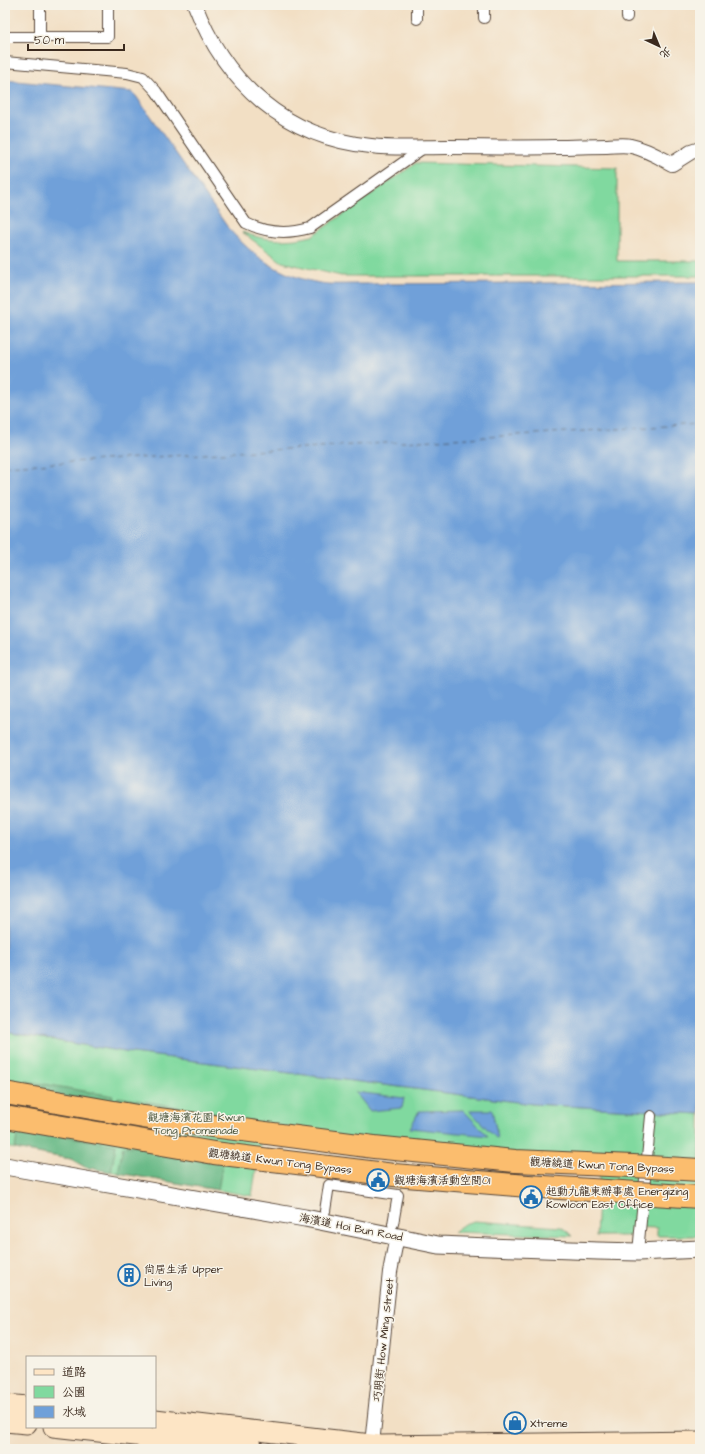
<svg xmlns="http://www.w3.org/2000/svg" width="705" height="1454" font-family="'Architects Daughter','LXGW WenKai TC',sans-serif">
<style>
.green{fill:#80d99f;stroke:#5e825e}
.forest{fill:#68b986;stroke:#527252}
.water{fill:#6fa0d9;stroke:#55657c}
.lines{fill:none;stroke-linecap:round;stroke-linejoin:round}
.ferry{stroke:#4d535f;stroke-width:1;stroke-dasharray:5 4;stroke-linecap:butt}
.pedestrian-casing{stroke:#564537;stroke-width:12}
.minor-casing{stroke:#564537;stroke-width:16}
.tertiary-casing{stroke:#564537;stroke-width:19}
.secondary-casing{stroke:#564537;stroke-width:21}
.pedestrian{stroke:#fff;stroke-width:10}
.minor{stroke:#fff;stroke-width:14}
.tertiary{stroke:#fff;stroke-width:17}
.secondary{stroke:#fde5c5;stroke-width:19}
.motorway-bridge-casing{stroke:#564537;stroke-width:24;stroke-linecap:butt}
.motorway-bridge{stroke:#fbbd6e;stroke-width:22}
.labels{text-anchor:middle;stroke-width:3;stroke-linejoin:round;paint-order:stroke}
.park-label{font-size:11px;fill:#4c563e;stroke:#f7f3e8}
.street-label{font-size:11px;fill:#3b2a1e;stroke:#f7f3e8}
.poi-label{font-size:11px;fill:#3b2a1e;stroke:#f7f3e8;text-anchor:start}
</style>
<rect width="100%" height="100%" fill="#f7f3e8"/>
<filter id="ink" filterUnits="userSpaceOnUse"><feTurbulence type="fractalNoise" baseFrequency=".025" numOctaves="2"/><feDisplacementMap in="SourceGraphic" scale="8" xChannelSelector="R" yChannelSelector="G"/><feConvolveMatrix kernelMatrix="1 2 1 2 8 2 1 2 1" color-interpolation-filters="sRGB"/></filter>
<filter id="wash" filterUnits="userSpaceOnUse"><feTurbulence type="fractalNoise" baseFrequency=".012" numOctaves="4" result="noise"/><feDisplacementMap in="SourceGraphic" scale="16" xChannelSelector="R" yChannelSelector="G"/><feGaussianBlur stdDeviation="0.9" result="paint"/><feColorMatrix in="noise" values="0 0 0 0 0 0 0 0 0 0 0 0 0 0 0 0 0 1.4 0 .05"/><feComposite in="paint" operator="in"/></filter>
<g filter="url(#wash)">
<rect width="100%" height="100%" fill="#f2dfc4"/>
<path class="green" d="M416,163L617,168V261H700V276H341L282,262L242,232C265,241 288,242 312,236Z
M5,1032L125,1052L533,1104L700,1114V1236H657V1228L632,1227V1236H596L600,1164L262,1131L252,1196L85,1167L71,1159L5,1147Z
M474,1221L561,1227L567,1231L572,1236L453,1232L464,1224Z"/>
<path class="forest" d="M26,1081L113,1096L111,1104L25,1090Z
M118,1097L231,1116L228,1134L116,1105Z
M18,1128L116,1145L111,1172L85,1167L71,1159L15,1149Z
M123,1146L225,1150L218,1190L118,1173Z"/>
<path class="water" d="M5,80L132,92L136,96L229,229C255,258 281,276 320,283C331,285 343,284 354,284L700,282V1114L533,1104L125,1052L5,1032Z
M355,1092L404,1098L402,1108L370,1111Z
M463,1110L488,1136L410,1128L419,1111Z
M469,1110H492L498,1138H496Z"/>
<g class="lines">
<path class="ferry" d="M5,466L700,424"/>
</g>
</g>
<g filter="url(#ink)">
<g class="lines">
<g class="pedestrian-casing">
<path id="pedestrian" d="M417,5V19
M484,5V18
M627,5V17
M5,37H108V5
M40,37V5
M5,62L127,73L143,77L156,91L246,223C266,233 289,234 310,228L425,147
M325,1211L329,1185L398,1195L393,1224
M638,1252L651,1116"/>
</g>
<g class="minor-casing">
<path id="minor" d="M195,5C225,83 286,138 371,146C396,149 422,147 447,147C483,147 519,148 555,147C572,147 590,146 607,146C614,146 623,144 631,146C646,149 659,157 672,164L691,152L700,149
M372,1444L390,1272L397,1236"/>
</g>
<g class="tertiary-casing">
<path id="tertiary" d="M5,1166L305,1218L438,1245L598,1251L638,1252L700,1249"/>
</g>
<g class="secondary-casing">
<path id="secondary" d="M5,1404L27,1406
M155,1419L380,1445L700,1441
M5,1422L27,1424
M53,1427L254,1449"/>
</g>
<use href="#pedestrian" class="pedestrian"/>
<use href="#minor" class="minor"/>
<use href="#tertiary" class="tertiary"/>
<use href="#secondary" class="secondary"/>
<g class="motorway-bridge-casing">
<path id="motorway-bridge" d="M5,1093L143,1117L374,1147L515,1161L633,1166L700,1170
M5,1117L214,1153L394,1175L528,1186L700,1197"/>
</g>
<use href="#motorway-bridge" class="motorway-bridge"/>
</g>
</g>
<defs>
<g id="civic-ring" transform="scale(1.15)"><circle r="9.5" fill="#f7f3e8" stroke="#1f6fb2" stroke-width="1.5"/><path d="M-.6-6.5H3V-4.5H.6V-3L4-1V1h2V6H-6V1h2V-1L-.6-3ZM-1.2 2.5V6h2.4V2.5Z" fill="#1f6fb2"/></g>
<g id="building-ring" transform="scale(1.15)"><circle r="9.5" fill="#f7f3e8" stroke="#1f6fb2" stroke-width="1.5"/><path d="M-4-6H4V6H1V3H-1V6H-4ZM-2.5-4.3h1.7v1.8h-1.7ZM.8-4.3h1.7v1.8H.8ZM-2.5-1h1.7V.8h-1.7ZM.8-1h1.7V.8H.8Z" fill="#1f6fb2"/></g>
<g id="shop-ring" transform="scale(1.15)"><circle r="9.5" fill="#f7f3e8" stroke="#1f6fb2" stroke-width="1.5"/><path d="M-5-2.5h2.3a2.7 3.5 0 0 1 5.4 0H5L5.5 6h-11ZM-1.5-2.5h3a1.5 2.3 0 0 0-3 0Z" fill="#1f6fb2"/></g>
</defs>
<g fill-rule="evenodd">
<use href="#civic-ring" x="378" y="1180"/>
<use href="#civic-ring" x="531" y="1197"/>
<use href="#building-ring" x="129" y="1275"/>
<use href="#shop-ring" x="515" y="1423"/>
</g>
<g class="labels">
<g class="park-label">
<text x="196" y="1121">觀塘海濱花園 Kwun<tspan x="196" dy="13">Tong Promenade</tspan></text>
</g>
<g class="street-label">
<text transform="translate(280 1161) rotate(7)" y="4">觀塘繞道 Kwun Tong Bypass</text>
<text transform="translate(602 1165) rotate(3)" y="4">觀塘繞道 Kwun Tong Bypass</text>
<text transform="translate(351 1227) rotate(11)" y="4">海濱道 Hoi Bun Road</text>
<text transform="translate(383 1340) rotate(-84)" y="4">巧明街 How Ming Street</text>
</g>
<g class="poi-label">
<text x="394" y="1184">觀塘海濱活動空間01</text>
<text x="546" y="1195">起動九龍東辦事處 Energizing<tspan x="546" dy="13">Kowloon East Office</tspan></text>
<text x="144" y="1273">尚居生活 Upper<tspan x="144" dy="13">Living</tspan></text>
<text x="530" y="1427">Xtreme</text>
</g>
</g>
<rect width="705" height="1454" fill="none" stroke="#f7f3e8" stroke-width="20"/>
<rect x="26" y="1356" width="130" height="72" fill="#f7f3e8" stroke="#aca397"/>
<rect x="34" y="1369" width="20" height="6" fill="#fde5c5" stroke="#aca397"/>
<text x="62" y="1376" font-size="12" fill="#3b2a1e">道路</text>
<rect x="34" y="1386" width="20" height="12" fill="#80d99f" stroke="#aca397"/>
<text x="62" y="1396" font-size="12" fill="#3b2a1e">公園</text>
<rect x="34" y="1406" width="20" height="12" fill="#6fa0d9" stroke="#aca397"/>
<text x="62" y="1416" font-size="12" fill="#3b2a1e">水域</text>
<g transform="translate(659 46) rotate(136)" stroke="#f7f3e8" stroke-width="3" paint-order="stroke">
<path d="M0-3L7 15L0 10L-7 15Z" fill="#3b2a1e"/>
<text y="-6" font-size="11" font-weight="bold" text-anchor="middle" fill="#3b2a1e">北</text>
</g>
<path d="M28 44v6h96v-6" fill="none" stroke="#3b2a1e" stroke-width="2"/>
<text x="34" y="44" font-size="12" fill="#3b2a1e" stroke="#f7f3e8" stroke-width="3" paint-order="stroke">50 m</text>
</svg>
